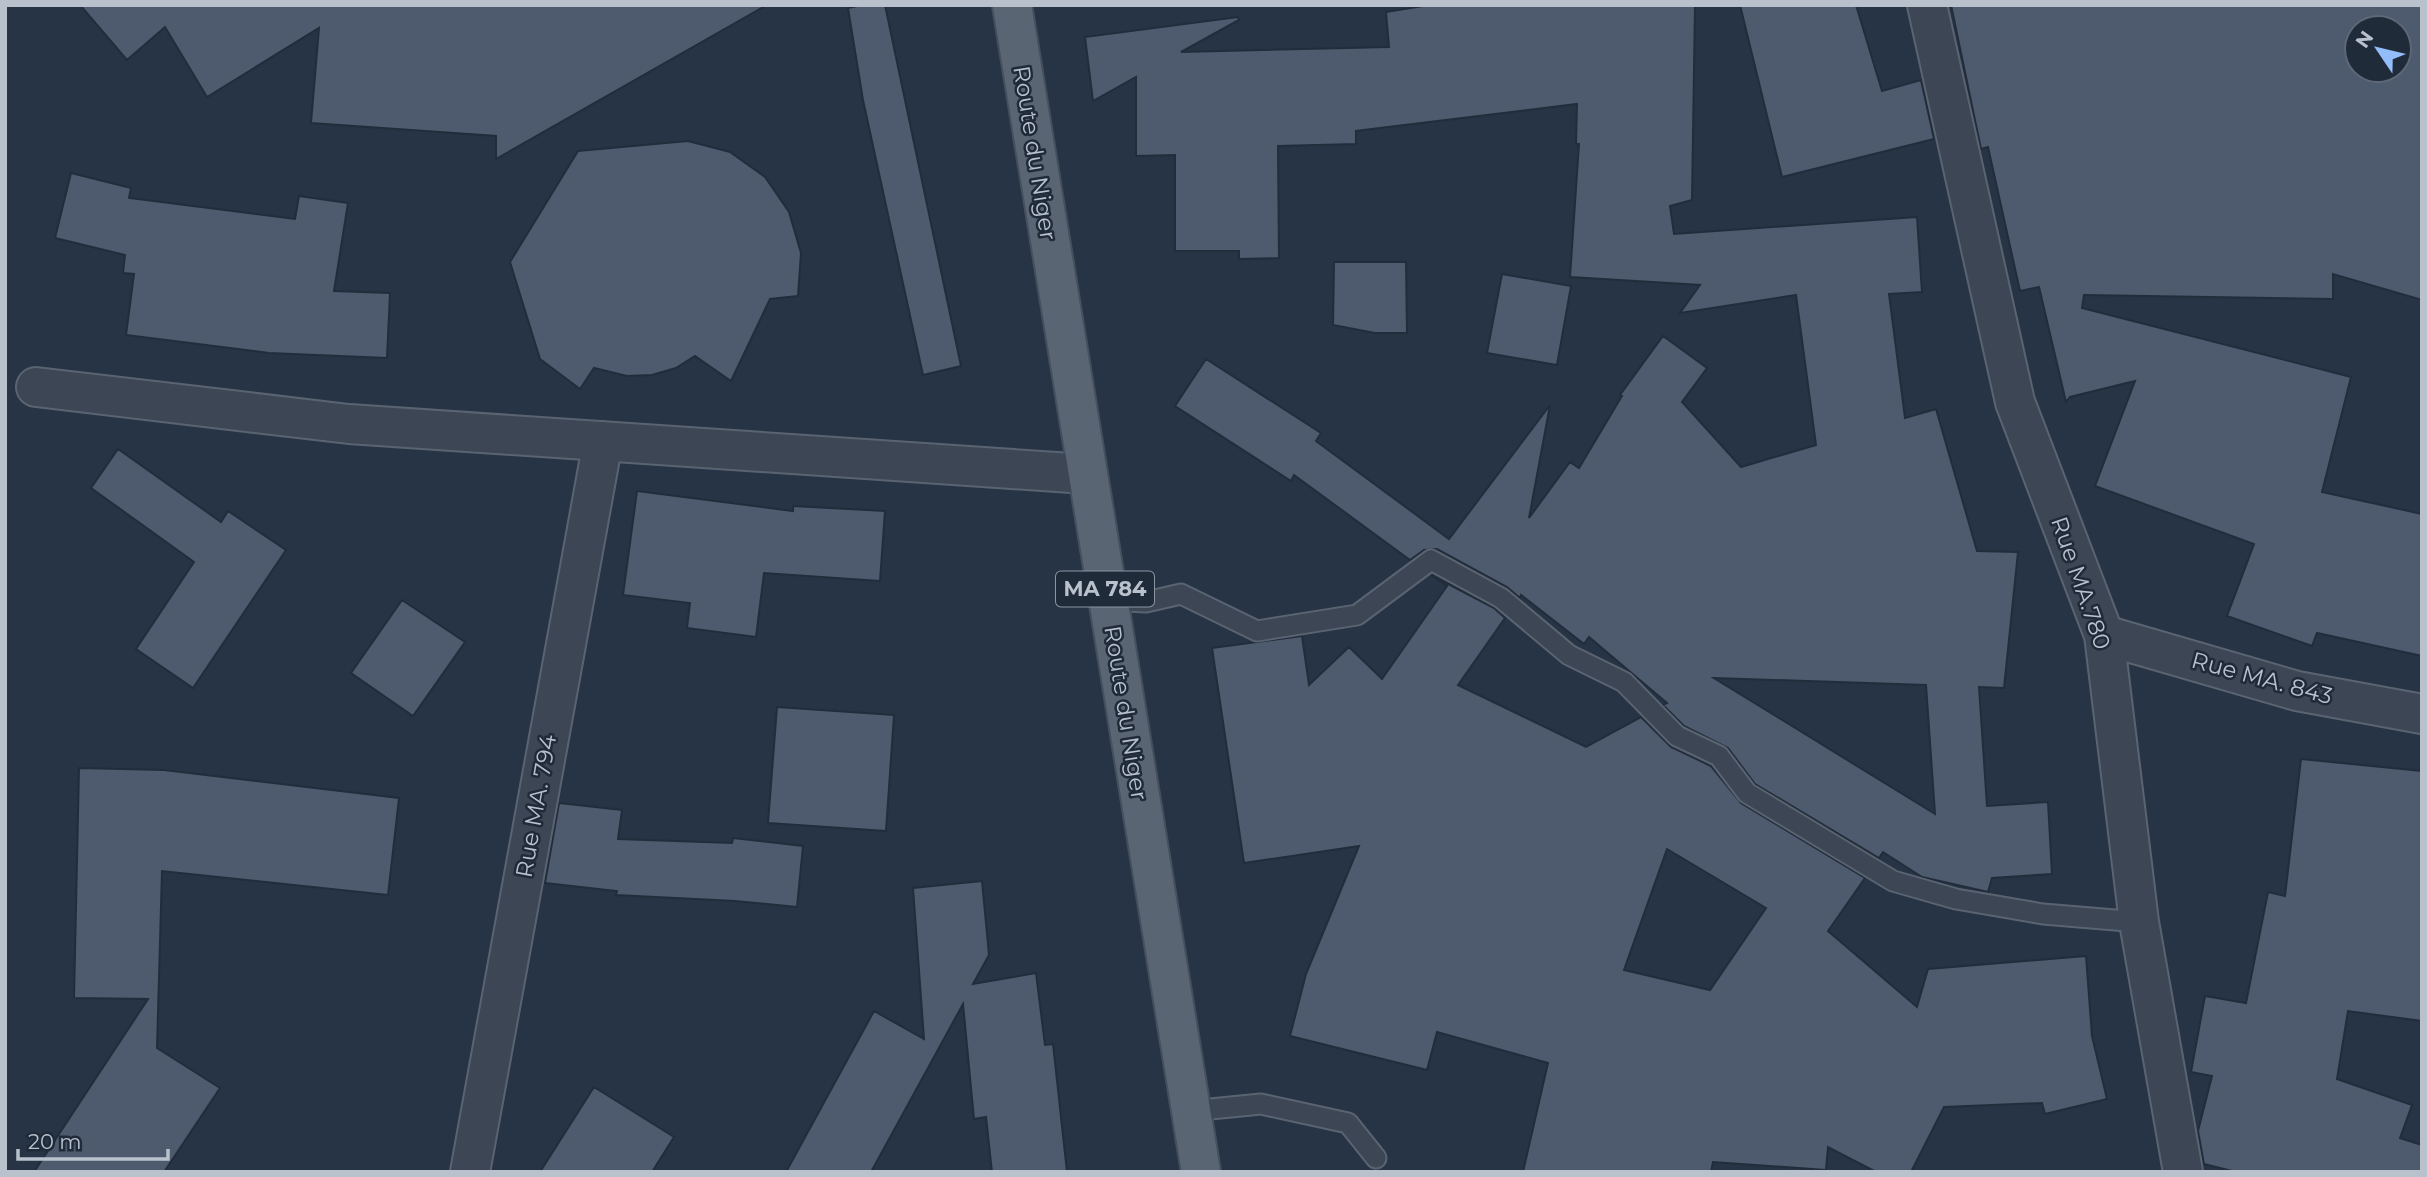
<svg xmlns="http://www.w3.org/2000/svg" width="2427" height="1177" font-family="Montserrat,sans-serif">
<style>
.building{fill:#4e5b6e;stroke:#222d3c;stroke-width:2;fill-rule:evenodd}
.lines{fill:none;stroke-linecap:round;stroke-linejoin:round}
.service-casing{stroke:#5a6471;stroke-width:23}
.minor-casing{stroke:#5a6471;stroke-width:42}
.primary-casing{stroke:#454f5d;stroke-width:42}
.service{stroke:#3c4654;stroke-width:19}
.minor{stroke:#3c4654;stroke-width:38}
.primary{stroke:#5a6574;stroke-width:38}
.labels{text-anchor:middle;stroke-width:5;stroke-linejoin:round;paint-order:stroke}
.shield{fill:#202b3a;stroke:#8b94a1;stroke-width:2}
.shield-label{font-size:21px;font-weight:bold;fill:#b9c1cd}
.street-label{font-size:23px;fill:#b9c1cd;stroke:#202b3a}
</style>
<rect width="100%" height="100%" fill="#273445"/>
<path class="building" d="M80,5H767L496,159V136L311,123L319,28L207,97L165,27L127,60Z
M862,5H885L961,366L923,375L863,100L848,8Z
M1429,5H1695L1692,200L1670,206L1674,234L1917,217L1922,292L1889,294L1905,418L1936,409L1977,551L2018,552L2004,688L1979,687L1987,806L2048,802L2052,874L1992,878L1988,892L1922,877L1883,852L1879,858L1755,784L1728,748L1684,726L1663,705L1667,703L1589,637L1584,644L1521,595L1520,598L1507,587L1437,549L1424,550L1410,560L1294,475L1291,481L1175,406L1206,359L1321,433L1316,441L1449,539L1550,405L1529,518L1570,462L1579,468L1622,396L1620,395L1663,336L1707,368L1682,402L1741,467L1816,445L1796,295L1680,313L1700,285L1570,277L1579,144H1576L1577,104L1356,131V144L1278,146L1279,258L1239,259V251H1175V155L1136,156V77L1093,101L1085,37L1238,17L1239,20L1181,52L1389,47L1386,12ZM1714,678L1926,685L1935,814Z
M1740,5H1856L1882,91L1921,80L1934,139L1782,177Z
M1951,5H2422V300L2333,274V299L2084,295L2082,308L2351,377L2322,492L2422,514V656L2317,633L2312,646L2227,616L2254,544L2095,486L2135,381L2070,397L2066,402L2039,287L2020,291L1988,147L1981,149ZM2357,28H2399V70H2357Z
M688,141L730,152L765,177L789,212L801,253L798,296L770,299L731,381L695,356L676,368L652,375L627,376L594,368L580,389L540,359L510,262L578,151Z
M71,173L131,188L129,198L295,219L299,196L348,203L334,291L390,293L387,358L269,353L126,335L134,274L123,273L125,255L55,238Z
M1334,262H1406L1407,333H1375L1333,325Z
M1502,274L1571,286L1557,365L1487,353Z
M118,449L221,522L228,511L286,550L193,688L136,649L194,562L91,488Z
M637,491L793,511V506L885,511L880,581L764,573L756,637L687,628L690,603L623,595Z
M1431,575L1494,608L1505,618L1458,685L1586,747L1641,717L1671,747L1711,766L1741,803L1865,878L1828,931L1917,1007L1928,969L2086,956L2092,1036L2107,1099L2045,1114L2042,1103L1944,1107L1911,1172H1876L1828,1147L1826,1170L1713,1162L1711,1172H1523L1548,1063L1437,1032L1427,1070L1290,1036L1306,974L1359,846L1244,863L1212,648L1302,636L1309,685L1349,647L1382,679L1447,586ZM1667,849L1766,908L1710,990L1624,970Z
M402,600L465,642L413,716L351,673Z
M777,707L894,715L886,831L768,823Z
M2301,759L2422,771V1021L2348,1011L2337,1079L2412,1105L2400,1138L2422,1145V1172H2236L2204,1164L2198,1131L2212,1076L2191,1072L2205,996L2246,1003L2268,892L2285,896Z
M79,768L164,770L399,798L388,895L162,871L157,1048L220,1088L164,1172H34L148,999L74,998Z
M559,803L622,810L618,839L732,843L733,838L803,846L797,907L735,901L616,895L617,891L545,883Z
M982,881L989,955L973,984L1036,973L1045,1045L1053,1044L1067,1172H992L986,1117L974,1119L963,1004L871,1172H786L874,1011L924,1039L913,888Z
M594,1087L674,1137L652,1172H540Z"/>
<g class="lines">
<g class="service-casing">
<path id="service" d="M1107,600L1146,602L1181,594L1257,631L1357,615L1431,560L1501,598L1569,655L1624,682L1677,736L1719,756L1747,793L1893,881L1956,899L2043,914L2139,922
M1190,1111L1261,1104L1348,1123L1376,1158"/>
</g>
<g class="minor-casing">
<path id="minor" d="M1927,5L2015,402L2104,635L2139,922L2183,1172
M36,387L349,424L1086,474
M2104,635L2297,691L2422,714
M470,1172L603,441"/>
</g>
<g class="primary-casing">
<path id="primary" d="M1012,5L1201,1172"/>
</g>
<use href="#service" class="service"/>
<use href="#minor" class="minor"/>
<use href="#primary" class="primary"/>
</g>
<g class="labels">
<rect class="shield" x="1056" y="571.5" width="98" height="35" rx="5"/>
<g class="shield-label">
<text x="1105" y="596">MA 784</text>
</g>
<g class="street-label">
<text transform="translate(1035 153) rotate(81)" y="8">Route du Niger</text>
<text transform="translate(2081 583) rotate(71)" y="8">Rue MA.780</text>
<text transform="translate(2262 678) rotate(15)" y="8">Rue MA. 843</text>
<text transform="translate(1126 713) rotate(81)" y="8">Route du Niger</text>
<text transform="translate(536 806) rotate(-80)" y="8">Rue MA. 794</text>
</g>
</g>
<rect width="2427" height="1177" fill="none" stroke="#b9c1cd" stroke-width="14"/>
<g transform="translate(2378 49) rotate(305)"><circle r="33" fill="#202b3a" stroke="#5d6775" stroke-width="2"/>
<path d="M0-5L12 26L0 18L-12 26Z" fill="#92bcfa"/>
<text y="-10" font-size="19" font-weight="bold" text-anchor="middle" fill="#b9c1cd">N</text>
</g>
<path d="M18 1149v10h150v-10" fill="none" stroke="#b9c1cd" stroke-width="3.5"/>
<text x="28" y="1149" font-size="21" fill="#b9c1cd" stroke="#202b3a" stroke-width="5" paint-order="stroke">20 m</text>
</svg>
